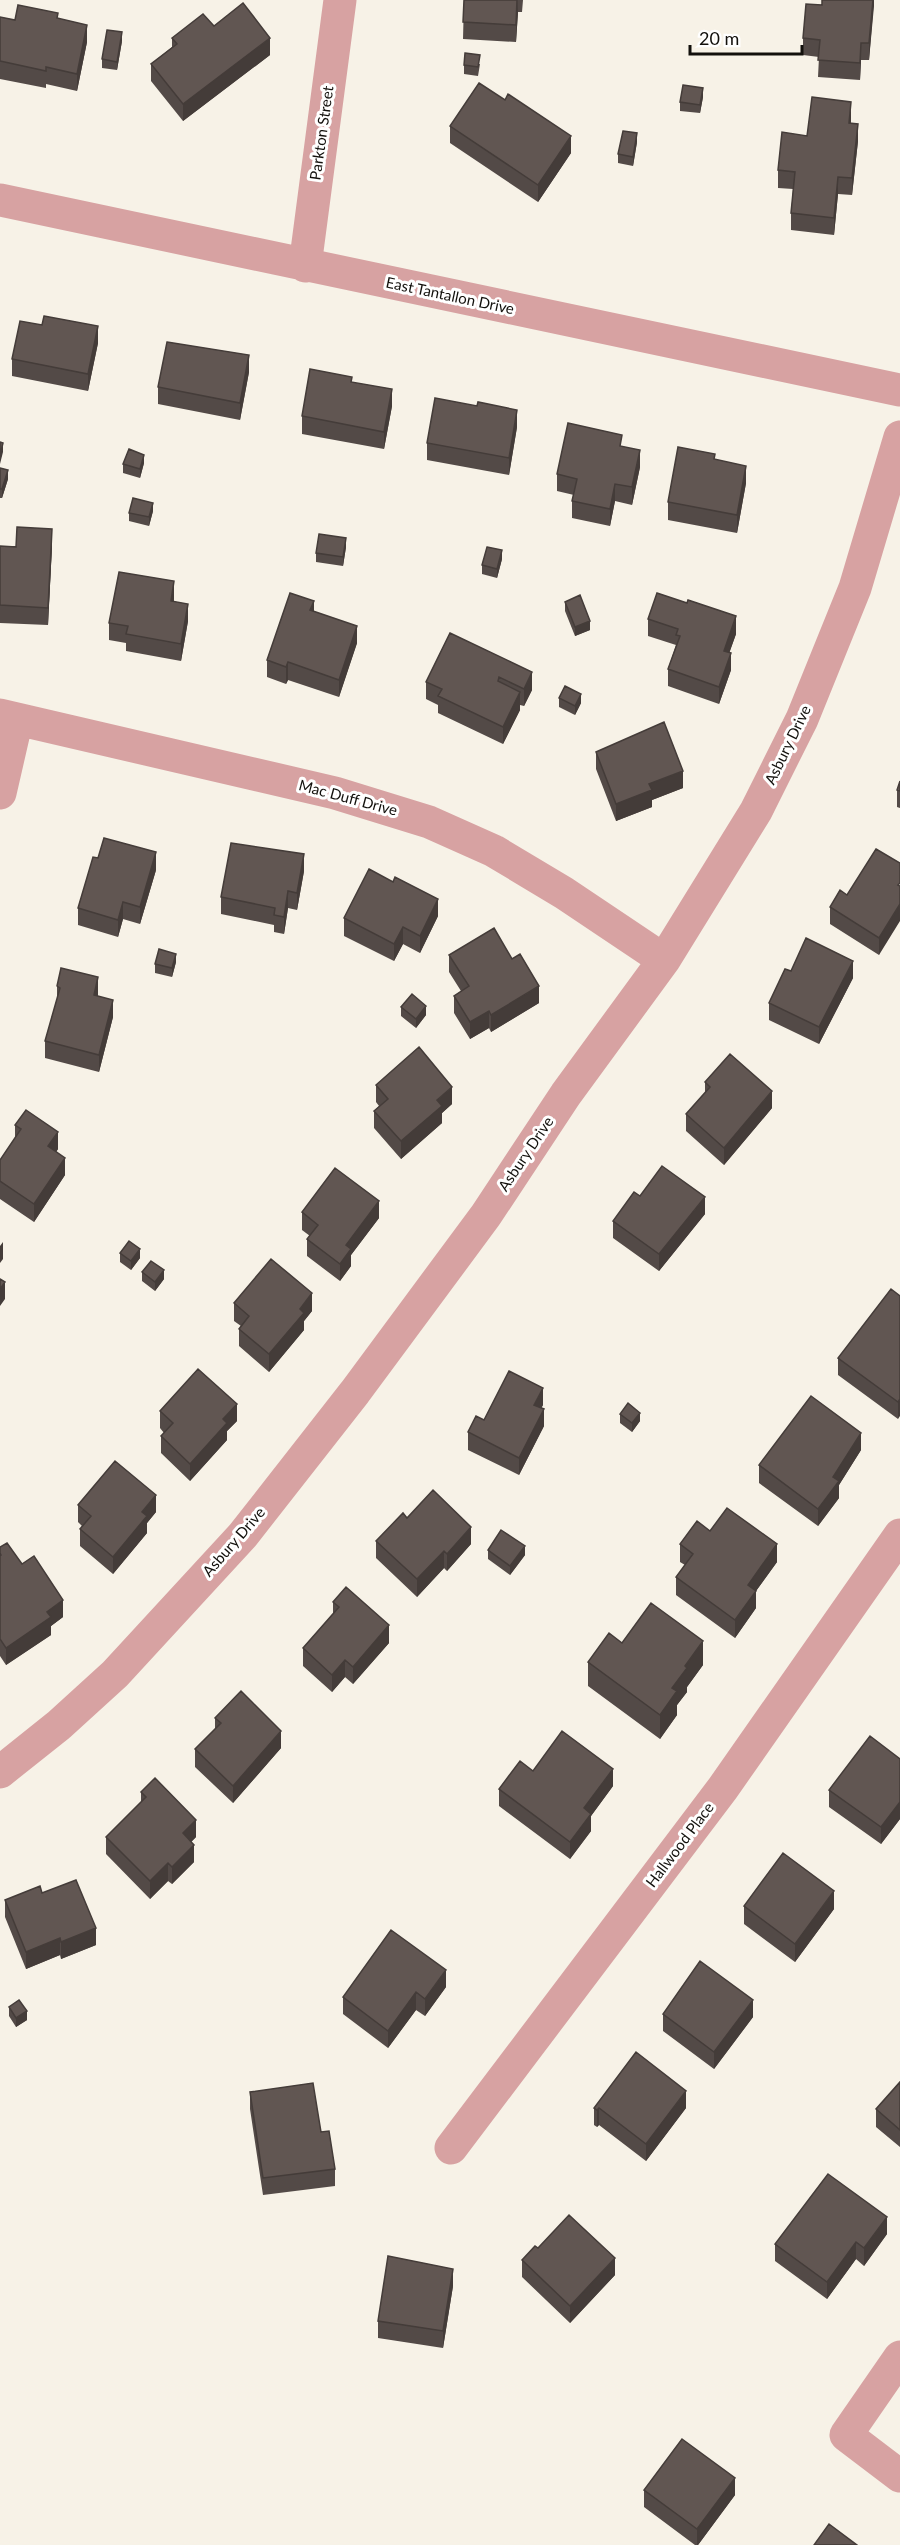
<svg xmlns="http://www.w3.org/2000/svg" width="900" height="2545" font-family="Lato,sans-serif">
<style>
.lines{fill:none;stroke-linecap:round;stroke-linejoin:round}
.minor{stroke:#d7a2a2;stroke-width:33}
.wall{fill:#534a47}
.shaded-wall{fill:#443c39}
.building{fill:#615652;stroke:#443c39;stroke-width:1.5}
.labels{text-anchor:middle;stroke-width:6;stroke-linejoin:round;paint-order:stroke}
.street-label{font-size:15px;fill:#12100c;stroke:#fff}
</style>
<rect width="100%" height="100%" fill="#f7f2e7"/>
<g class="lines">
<path class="minor" d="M0,200L900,390
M305,266L340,0
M0,715L335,793L429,822L494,851L564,893L664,960
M0,793L17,719
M0,1772L59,1725L115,1674L243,1535L355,1392L486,1215L566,1094L664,960L756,811L802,719L855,588L900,437
M451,2148L723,1788L900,1535
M900,2357L846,2435L900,2476"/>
</g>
<path class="wall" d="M464,0H523L522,12H518L516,42L463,39Z
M874,0L869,60H861L860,80L818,77L819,57L803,55V38L822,5Z
M0,17L15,20L58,19L87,42L77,91L46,84V88L0,79Z
M214,26L270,55L183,121L151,81V64L172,47V38Z
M122,41L117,70L102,68V59Z
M480,64L478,76L464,74V65Z
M703,97L700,113L680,111V102Z
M851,119V123L858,141L852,195L838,194L834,235L791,230V213L793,189L778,188V170L807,136Z
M450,126L571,153L538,202L450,143Z
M637,142L633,166L618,163V154Z
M42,325L98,343L88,391L12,376V359Z
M249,372L240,420L158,404V387Z
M352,382L392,406L384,449L302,434V416Z
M517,427L509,475L427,460V443Z
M622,446L640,467L632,505L615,501L610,526L572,518V501L574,495L557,491V474Z
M715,460L746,483L737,533L668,520V502Z
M144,463L140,478L123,473V464Z
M0,468L8,479L2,498H0Z
M153,511L149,526L129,521V513Z
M0,546H52L48,625L0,623Z
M346,547L343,566L316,562V553Z
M502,559L497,578L482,574V565Z
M174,599V601L188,621L181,661L126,651V643L109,640V623Z
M565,602L590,630L575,636L565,611Z
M314,611L357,643L339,697L288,680L286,684L267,677V660Z
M648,619L736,634L729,653L731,670L719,704L668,686V669L676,645L648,636Z
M450,633L532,690L524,706L520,705V710L503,744L438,713V705L426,699V682Z
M559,698L581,703L575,715L559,707Z
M596,752L683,788L652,800V807L616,821L596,769Z
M900,781V808L897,807V790Z
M900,863L879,955L830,924V907L847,895Z
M156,870L140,924L123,919L118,937L78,925V908Z
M304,871L297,910L288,908L284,934L274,932V925L221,914V897Z
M438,916L420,953L403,944L394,961L344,936V918Z
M449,955L539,1003L491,1032L489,1028L470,1039L454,1013V996L461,991L449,972Z
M176,962L172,977L155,973V964Z
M791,971L853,978L819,1044L769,1020V1003Z
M57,986L98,994V996L113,1017L99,1072L45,1058V1041L57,999Z
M401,1007L426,1015L416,1028L401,1016Z
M705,1082L772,1108L724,1165L686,1131V1114L705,1093Z
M376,1085L452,1104L442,1113V1123L401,1159L374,1128V1111L379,1106L376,1102Z
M15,1125L58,1149L56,1152L65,1175L34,1222L0,1199V1160L15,1138Z
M640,1196L705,1214L659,1271L613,1238V1221Z
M302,1212L379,1218L351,1255V1266L340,1281L307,1256V1239L310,1236L302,1230Z
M120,1253L140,1258L131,1270L120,1262Z
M142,1272L164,1279L155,1291L142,1281Z
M900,1296L898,1419L838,1375V1358Z
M234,1303L312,1311L304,1321V1330L269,1372L239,1346V1329L241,1326L234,1321Z
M543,1405L541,1408L544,1426L519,1475L468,1450V1432L484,1420Z
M160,1411L237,1421L227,1431V1440L190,1481L161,1453V1436L164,1433L160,1428Z
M620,1414L640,1421L632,1432L620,1423Z
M861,1450L839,1485V1498L818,1526L759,1483V1465Z
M78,1505L156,1512L147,1523V1533L113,1574L80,1546V1529L82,1526L78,1522Z
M407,1518L471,1544L447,1571L444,1568L417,1597L376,1558V1541Z
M710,1531L777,1562L756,1591V1608L735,1638L676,1595V1577L685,1565L680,1562V1544Z
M0,1547L22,1564L63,1617L51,1626V1635L6,1665L0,1656Z
M488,1550L525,1555L510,1575L488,1559Z
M333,1602L389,1643L353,1684L345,1677L332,1692L303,1666V1648L333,1614Z
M622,1643L703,1665L687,1687V1692L677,1705V1715L660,1739L588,1686V1662Z
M215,1718L281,1748L233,1803L195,1767V1749L215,1729Z
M900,1759V1819L881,1844L829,1807V1790Z
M533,1771L613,1786L591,1816V1831L570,1859L499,1806V1789Z
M141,1792L196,1837L191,1842L194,1862L172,1884L168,1881L150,1899L106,1854V1837L141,1803Z
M42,1893L96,1945L61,1959L60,1955L26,1969L5,1917V1900Z
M744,1906L834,1909L795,1962L744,1924Z
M446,1987L425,2016L416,2010L388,2048L343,2014V1997Z
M9,2007L27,2020L16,2027L9,2016Z
M663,2014L753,2017L714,2069L663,2031Z
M900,2082V2147L876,2127V2109Z
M250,2092L321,2132L335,2169V2186L263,2195L250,2109Z
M594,2108H686L646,2161L599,2125L597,2127L594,2125Z
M887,2234L864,2266L856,2259L827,2299L775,2261V2244Z
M538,2248L615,2275L570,2323L522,2277V2260Z
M453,2286L443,2348L378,2338V2321Z
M644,2490L735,2495L698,2545H695L644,2507Z"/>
<path class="shaded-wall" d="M518,0V12L516,42V25Z
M873,0H874V6L869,60V43Z
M87,25V42L77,91V74Z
M122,32V41L117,70V62Z
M270,38V55L183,121V104Z
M861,43V60L860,80V63Z
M703,88V97L700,113V105Z
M851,102V119L849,140V123Z
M858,124V141L852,195V178Z
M637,133V142L633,166V157Z
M571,136V153L538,202V185Z
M838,177V194L834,235V218Z
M98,326V343L88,391V374Z
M249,355V372L240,420V403Z
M392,389V406L384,449V432Z
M517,410V427L509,475V458Z
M3,443V452L0,464V455Z
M640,450V467L632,505V487Z
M144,455V463L140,478V469Z
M746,466V483L737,533V515Z
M8,470V479L2,498V489Z
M615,484V501L610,526V509Z
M153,503V511L149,526V517Z
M52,529V546L48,625V608Z
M346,538V547L343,566V557Z
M502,550V559L497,578V569Z
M174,581V599L171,618V601Z
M314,601V618L310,610Z
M188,604V621L181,661V644Z
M736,616V634L724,668V651Z
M590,621V630L575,636V627Z
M357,626V643L339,697V680Z
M731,653V670L719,704V687Z
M288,662V680L286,684V667Z
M532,672V690L524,706V689Z
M520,692V710L503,744V727Z
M581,694V703L575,715V706Z
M683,771V788L652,800V807L616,821V804L649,784Z
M156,852V870L140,924V907Z
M304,854V871L297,910V893Z
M288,891V908L284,934V917Z
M438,899V916L420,953V936Z
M123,902V919L118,937V920Z
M900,904V921L879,955V938Z
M403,927V944L394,961V944Z
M176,954V962L172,977V968Z
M853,961V978L819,1044V1027Z
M98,977V994L94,1012V995Z
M539,986V1003L491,1032V1015Z
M113,1000V1017L99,1072V1055Z
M426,1006V1015L416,1028V1019Z
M489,1011V1028L470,1039V1022Z
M452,1087V1104L442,1113V1123L401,1159V1141L437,1100Z
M772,1091V1108L724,1165V1148Z
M58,1132V1149L48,1164V1146Z
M65,1158V1175L34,1222V1204Z
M705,1197V1214L659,1271V1254Z
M379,1201V1218L351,1255V1266L340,1281V1264L346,1245Z
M3,1242V1259L0,1263V1246Z
M140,1249V1258L131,1270V1261Z
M164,1270V1279L155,1291V1282Z
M5,1282V1299L0,1306V1289Z
M312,1293V1311L304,1321V1330L269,1372V1354L300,1309Z
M543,1388V1405L534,1422V1405Z
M900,1399V1416L898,1419V1402Z
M237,1404V1421L227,1431V1440L190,1481V1464L223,1419Z
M544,1409V1426L519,1475V1458Z
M640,1413V1421L632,1432V1423Z
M861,1433V1450L839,1485V1498L818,1526V1509L833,1477Z
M156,1495V1512L147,1523V1533L113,1574V1557L142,1512Z
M471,1527V1544L447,1571V1554Z
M777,1544V1562L748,1602V1585Z
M525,1546V1555L510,1575V1566Z
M444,1551V1568L417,1597V1579Z
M756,1591V1608L735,1638V1620Z
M63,1600V1617L51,1626V1635L6,1665V1648L47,1612Z
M389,1625V1643L353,1684V1667Z
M703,1641V1665L687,1687V1692L677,1705V1715L660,1739V1715L672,1688L685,1666Z
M345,1660V1677L332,1692V1675Z
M281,1731V1748L233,1803V1786Z
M613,1769V1786L591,1816V1831L570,1859V1842L584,1808Z
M900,1802V1819L881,1844V1827Z
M196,1820V1837L183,1850V1833Z
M194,1845V1862L172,1884V1867Z
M168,1863V1881L150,1899V1881Z
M834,1891V1909L795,1962V1944Z
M96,1928V1945L61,1959V1942Z
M60,1938V1955L26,1969V1952Z
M446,1970V1987L425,2016V1999Z
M416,1992V2010L388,2048V2031Z
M753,2000V2017L714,2069V2052Z
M27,2011V2020L16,2027V2018Z
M686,2091V2108L646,2161V2144Z
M599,2108V2125L597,2127V2110Z
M887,2217V2234L864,2266V2248Z
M856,2242V2259L827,2299V2282Z
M615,2258V2275L570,2323V2306Z
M453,2269V2286L443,2348V2331Z
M735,2478V2495L698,2545H697V2529Z"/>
<path class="building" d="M464,0H517L516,25L463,22Z
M822,0H873L869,43H861L860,63L818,60L820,40L803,38L806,4L822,5Z
M243,3L270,38L183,104L151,64L177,44L172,38L203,14L214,26Z
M18,5L58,13L57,18L87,25L77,74L46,67V71L0,61V17L15,20Z
M107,30L122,32L117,62L102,59Z
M465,53L480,55L478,67L464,65Z
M479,83L505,100L508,94L571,136L538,185L450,126Z
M683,85L703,88L700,105L680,102Z
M812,97L851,102L849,123L858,124L852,178L838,177L834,218L791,213L795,172L778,170L782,132L807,136Z
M623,131L637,133L633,157L618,154Z
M44,316L98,326L88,374L12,359L20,321L42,325Z
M167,342L249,355L240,403L158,387Z
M310,369L352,377L351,382L392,389L384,432L302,416Z
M435,398L477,406L478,402L517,410L509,458L427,443Z
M568,423L622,435L620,446L640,450L632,487L615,484L610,509L572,501L577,479L557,474Z
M0,442L3,443L0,455Z
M678,447L715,454L714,459L746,466L737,515L668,502Z
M129,449L144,455L140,469L123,464Z
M0,468L8,470L2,489H0Z
M133,498L153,503L149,517L129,513Z
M17,527L52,529L48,608L0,605V546L16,547Z
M319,534L346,538L343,557L316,553Z
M487,547L502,550L497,569L482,565Z
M119,572L174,581L171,601L188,604L181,644L126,634L128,626L109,623Z
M290,593L314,601L310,610L357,626L339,680L288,662L286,667L267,660Z
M657,593L687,603L688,600L736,616L724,651L731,653L719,687L668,669L680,636L676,635L678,629L648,619Z
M580,595L590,621L575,627L565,602Z
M450,633L532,672L524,689L499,677L498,681L520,692L503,727L438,696L442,689L426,682Z
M565,686L581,694L575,706L559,698Z
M664,722L683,771L649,784L652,790L616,804L596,752Z
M900,781V791L897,790Z
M104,838L156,852L140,907L123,902L118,920L78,908L93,857L98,858Z
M231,843L304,854L297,893L288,891L284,917L274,915L275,908L221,897Z
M876,849L900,863V883L898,885L900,886V904L879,938L830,907L840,890L847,895Z
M369,869L393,882L395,877L438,899L420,936L403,927L394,944L344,918Z
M494,928L512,959L520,954L539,986L491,1015L489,1011L470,1022L454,996L469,986L449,955Z
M806,938L853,961L819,1027L769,1003L785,969L791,971Z
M159,949L176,954L172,968L155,964Z
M61,968L98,977L94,995L113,1000L99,1055L45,1041L60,988L57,986Z
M412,994L426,1006L416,1019L401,1007Z
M419,1047L452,1087L437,1100L442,1106L401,1141L374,1111L388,1099L376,1085Z
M730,1054L772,1091L724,1148L686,1114L710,1087L705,1082Z
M26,1110L58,1132L48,1146L65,1158L34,1204L0,1181V1160L21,1129L15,1125Z
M662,1166L705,1197L659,1254L613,1221L634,1192L640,1196Z
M335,1168L379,1201L346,1245L351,1249L340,1264L307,1239L318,1225L302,1212Z
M129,1241L140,1249L131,1261L120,1253Z
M271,1259L312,1293L300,1309L304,1313L269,1354L239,1329L249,1316L234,1303Z
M151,1261L164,1270L155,1282L142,1272Z
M0,1279L5,1282L0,1289Z
M891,1289L900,1296V1399L898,1402L838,1358Z
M198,1369L237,1404L223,1419L227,1423L190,1464L161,1436L173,1423L160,1411Z
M509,1371L543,1388L534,1405L544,1409L519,1458L468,1432L476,1416L484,1420Z
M811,1396L861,1433L833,1477L839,1481L818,1509L759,1465Z
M628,1403L640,1413L632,1423L620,1414Z
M115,1461L156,1495L142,1512L147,1516L113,1557L80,1529L91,1516L78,1505Z
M433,1490L471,1527L447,1554L444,1551L417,1579L376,1541L403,1513L407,1518Z
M727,1508L777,1544L748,1585L756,1591L735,1620L676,1577L693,1554L680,1544L697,1521L710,1531Z
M501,1530L525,1546L510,1566L488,1550Z
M7,1543L22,1564L34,1556L63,1600L47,1612L51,1617L6,1648L0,1639V1556L1,1555L0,1553V1547Z
M346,1587L389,1625L353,1667L345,1660L332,1675L303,1648L339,1607L333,1602Z
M651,1603L703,1641L685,1666L687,1668L672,1688L677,1691L660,1715L588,1662L609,1633L622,1643Z
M241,1691L281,1731L233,1786L195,1749L221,1723L215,1718Z
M562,1731L613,1769L584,1808L591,1814L570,1842L499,1789L520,1761L533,1771Z
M870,1736L900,1759V1802L881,1827L829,1790Z
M155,1778L196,1820L183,1833L194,1845L172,1867L168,1863L150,1881L106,1837L146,1797L141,1792Z
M783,1853L834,1891L795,1944L744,1906Z
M76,1880L96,1928L61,1942L60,1938L26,1952L5,1900L40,1886L42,1893Z
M391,1930L446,1970L425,1999L416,1992L388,2031L343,1997Z
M700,1961L753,2000L714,2052L663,2014Z
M19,2000L27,2011L16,2018L9,2007Z
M636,2052L686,2091L646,2144L599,2108L597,2110L594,2108Z
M900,2082V2130L876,2109Z
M313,2083L321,2132L329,2131L335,2169L263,2178L250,2092Z
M828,2174L887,2217L864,2248L856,2242L827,2282L775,2244Z
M569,2215L615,2258L570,2306L522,2260L535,2246L538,2248Z
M388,2256L453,2269L443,2331L378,2321Z
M682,2439L735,2478L697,2529L644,2490Z
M829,2524L857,2545H814Z"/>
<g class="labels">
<g class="street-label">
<text transform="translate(322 133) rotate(-82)" y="5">Parkton Street</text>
<text transform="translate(450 296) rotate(12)" y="5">East Tantallon Drive</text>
<text transform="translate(788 745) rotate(-64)" y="5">Asbury Drive</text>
<text transform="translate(348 798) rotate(15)" y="5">Mac Duff Drive</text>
<text transform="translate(526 1154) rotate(-56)" y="5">Asbury Drive</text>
<text transform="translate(234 1542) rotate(-49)" y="5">Asbury Drive</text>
<text transform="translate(680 1845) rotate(-53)" y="5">Hallwood Place</text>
</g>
</g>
<path d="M690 45v9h112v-9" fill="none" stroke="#12100c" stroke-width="3"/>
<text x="699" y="45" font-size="18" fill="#12100c" stroke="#ffffff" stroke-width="4.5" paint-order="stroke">20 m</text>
</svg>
